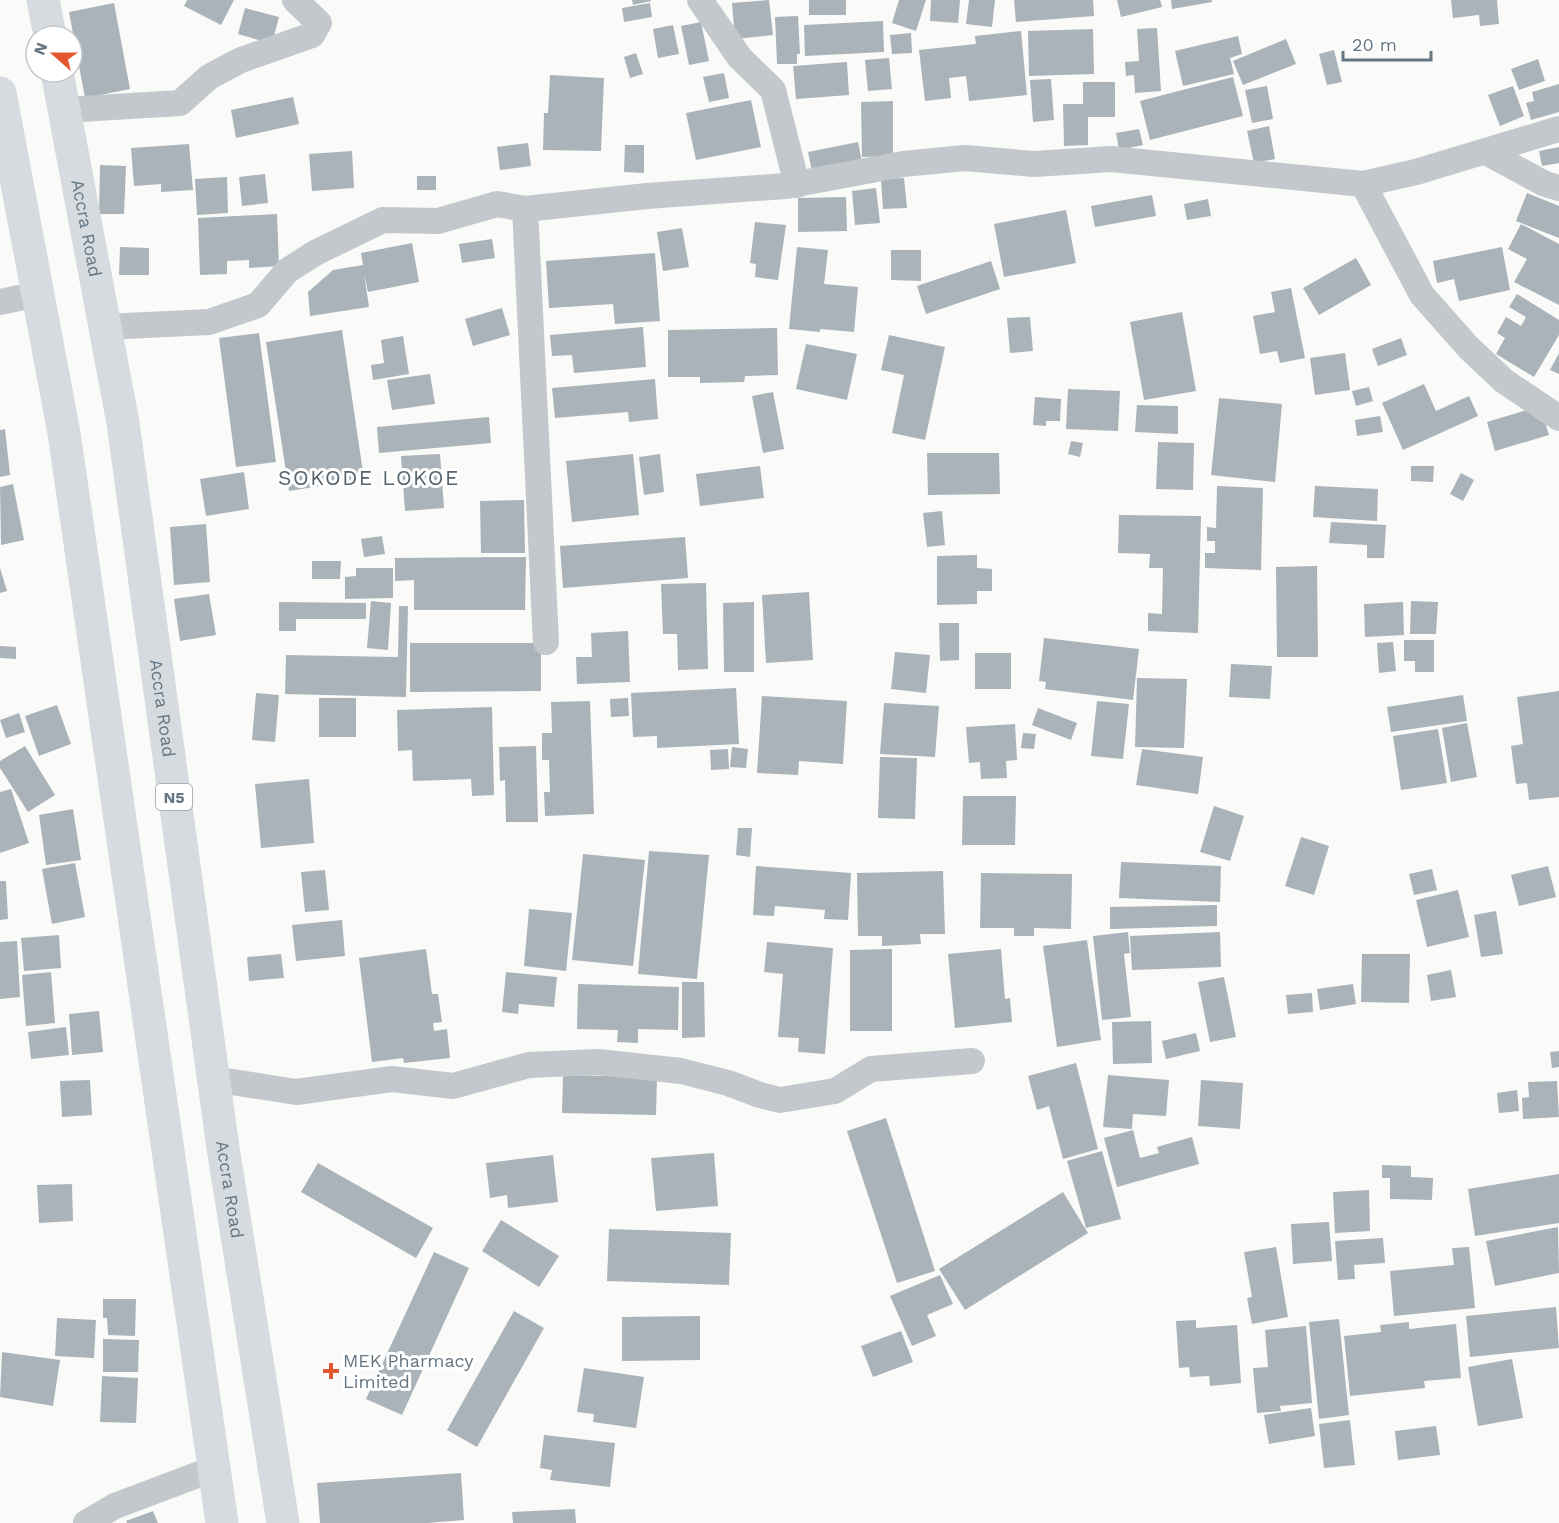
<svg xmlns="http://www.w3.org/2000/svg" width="1559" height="1523" font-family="'Work Sans',sans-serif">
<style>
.building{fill:#aab3b9}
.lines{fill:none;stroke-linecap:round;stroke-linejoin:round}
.minor{stroke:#c3c8cc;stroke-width:26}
.primary{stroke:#d6dbdf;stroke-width:33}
.poi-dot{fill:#e4572e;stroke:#fff;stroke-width:2}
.labels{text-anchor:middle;stroke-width:6;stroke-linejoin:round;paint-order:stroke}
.shield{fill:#fff;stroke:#939fa8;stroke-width:1.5}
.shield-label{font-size:16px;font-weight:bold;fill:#657683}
.street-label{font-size:18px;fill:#657683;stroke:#fff}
.poi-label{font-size:18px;fill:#657683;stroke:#fff;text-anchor:start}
.quarter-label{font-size:21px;letter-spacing:1.5px;fill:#57646e;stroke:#fff}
</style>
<rect width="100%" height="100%" fill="#fafaf8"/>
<path class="building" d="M187,0H234L221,25L184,6Z
M632,0H651V1L633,5Z
M769,0L773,35L735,39L732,3Z
M809,0H846V15H809Z
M899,0H926L916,31L892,23Z
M931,0H960L958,23L930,21Z
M969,0H995L992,27L966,24Z
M1014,0H1093L1094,16L1016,22Z
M1117,0H1160L1162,7L1121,17Z
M1171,0H1212V2L1172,9Z
M1451,0H1497L1499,24L1480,26L1479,15L1453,18Z
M114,3L130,89L85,98L69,12Z
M650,3L652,17L624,22L622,8Z
M245,8L279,17L272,44L238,34Z
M798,16L800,54H797V64H777L775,17Z
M883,21L884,52L805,56L804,25Z
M701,22L709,61L689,65L681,26Z
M673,25L679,54L658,58L653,29Z
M1157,28L1161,91L1135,93L1134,75L1126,76L1125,62L1139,61L1137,29Z
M1093,29L1094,74L1029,76L1028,31Z
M1021,31L1027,95L969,101L966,76L949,78L951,98L925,101L919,50L976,44L975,36Z
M911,33L912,53L892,54L890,35Z
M1238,36L1242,54L1230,58L1234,74L1183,86L1175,51Z
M1286,39L1296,64L1243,85L1233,61Z
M1334,50L1342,82L1327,85L1319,54Z
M636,53L643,74L630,78L624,57Z
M889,58L892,89L868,91L865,60Z
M1538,59L1545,81L1519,90L1511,69Z
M847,62L849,95L796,99L793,66Z
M724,73L729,98L709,102L703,77Z
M550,75L604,78L601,151L543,150L544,113H548Z
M1233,77L1243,116L1150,140L1140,101Z
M1051,79L1054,120L1033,122L1030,80Z
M1083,82H1115V117H1088V145L1064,146L1063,104H1083Z
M1559,84V112L1531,120L1526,103L1534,101L1532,92Z
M1267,86L1273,119L1252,123L1245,90Z
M1513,86L1524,116L1500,126L1488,95Z
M293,97L299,124L236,138L231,110Z
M751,100L761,147L696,160L686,113Z
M893,101V156L862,157L861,102Z
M1269,126L1275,159L1254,163L1247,131Z
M1139,129L1143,145L1119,150L1116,133Z
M858,142L862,162L812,172L808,152Z
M528,143L531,166L500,170L497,147Z
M189,144L193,190L161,192V184L134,186L131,148Z
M625,145H644V173L624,172Z
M1559,147V163L1542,166L1539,151Z
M352,151L354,188L312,191L309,154Z
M100,165L126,166L124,214H99Z
M265,174L268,203L242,206L239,177Z
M417,176H436V190H417Z
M227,177L228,213L197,215L195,179Z
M904,178L907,208L883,209L881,179Z
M876,188L880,223L855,225L852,191Z
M1527,193L1559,206V238L1516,221Z
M1152,195L1156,216L1095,227L1091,206Z
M846,197L847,231L798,232V198Z
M1208,199L1211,216L1187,220L1184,204Z
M1066,210L1076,263L1004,277L994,224Z
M277,214L279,266L249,268V260L227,261V274L200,275L198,218Z
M755,222L786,225L778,280L755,277L756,264L750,263Z
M1521,224L1559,244V305L1514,282L1527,259L1508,249Z
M682,228L689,267L663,271L657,232Z
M492,239L495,258L462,263L459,244Z
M412,243L419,282L368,292L364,274L369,307L310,316L308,292L333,270L363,265L361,253Z
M120,247L149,248V275H119Z
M797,247L828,250L824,284L858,287L854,332L820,329V332L789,329Z
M1502,247L1510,290L1459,301L1454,279L1437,283L1433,261Z
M891,250H921V281L891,280Z
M655,253L660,321L615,324L613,304L549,308L546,261Z
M1356,258L1371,285L1319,315L1303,288Z
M991,261L1000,289L926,314L917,286Z
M1291,288L1305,358L1280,363L1277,351L1260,354L1253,316L1275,312L1271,292Z
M1517,294L1559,320V335L1534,377L1496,354L1505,338L1497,333L1506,317L1521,326L1526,317L1509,307Z
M502,308L510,335L473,346L465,319Z
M1182,312L1196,391L1144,400L1130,322Z
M1030,317L1033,351L1010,353L1007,318Z
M643,327L646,367L574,373L572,355L552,356L550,335Z
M777,328L778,375L745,376L744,382L700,383V377H668V330Z
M342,330L364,479L289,491L266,342Z
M259,333L276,462L236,467L219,338Z
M889,335L945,347L925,440L892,433L904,375L881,370Z
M403,336L409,374L373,380L371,365L384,363L381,340Z
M1401,338L1407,355L1378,366L1372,349Z
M806,344L857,354L847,400L796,389Z
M1345,353L1350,390L1315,395L1310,358Z
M1559,353V374L1550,370Z
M430,374L435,404L392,410L387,380Z
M655,379L658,419L629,422L628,412L555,418L552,388Z
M1424,384L1436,411L1469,396L1478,416L1403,450L1382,403Z
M1369,387L1373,401L1356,406L1352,391Z
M1068,389L1120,391L1118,431L1066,429Z
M773,392L784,449L763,453L752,396Z
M1035,397L1061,399L1060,421H1046V426L1033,425Z
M1219,398L1282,404L1275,482L1211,475Z
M1137,405L1178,406V434L1135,432Z
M1540,406L1549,435L1495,451L1487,422Z
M1380,416L1383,432L1357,436L1355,420Z
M489,417L491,443L379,453L377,427Z
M5,429L10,475L0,477V430Z
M1071,441L1083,443L1080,457L1068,454Z
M1158,442L1194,443L1193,490L1156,489Z
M927,453H999L1000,494L928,495Z
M440,454L444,508L405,511L401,456Z
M633,454L639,515L572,522L566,461Z
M660,454L664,492L644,495L639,457Z
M760,466L764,498L700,506L696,474Z
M1411,466H1434L1433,482L1411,481Z
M244,472L249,509L206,516L200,479Z
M1461,473L1474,480L1463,501L1450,494Z
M13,484L24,540L1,545L0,487Z
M1217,486L1263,488L1261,570L1205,568V553H1215V541H1207V527L1216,528Z
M1315,486L1378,489L1377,521L1313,517Z
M524,500L525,553H481L480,501Z
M942,511L945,545L927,547L923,513Z
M1119,515L1201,516L1198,633L1148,631V613L1162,614L1163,568H1149L1150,554L1118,553Z
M1331,522L1386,525L1384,558H1367V545L1329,543Z
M206,524L210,582L174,585L170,527Z
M382,536L385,554L364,557L361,539Z
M685,537L688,578L563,588L560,546Z
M977,555V568L992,569V591H977V604L937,605V556Z
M526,557L525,610H414V580L395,581V558Z
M312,561H341L340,579H312Z
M1317,566L1318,657H1277L1276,567Z
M0,568L7,591L0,593Z
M356,568H393V598L345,599V577L356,576Z
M706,583L708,669L678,670L677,634H663L661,584Z
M809,592L813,660L766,663L762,595Z
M209,594L216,635L180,641L174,599Z
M371,601L391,603L388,650L367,648Z
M1411,601L1438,602L1436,634H1410Z
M279,602L366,603V619H296V631H279Z
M754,602V672H724L723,603Z
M1403,602L1404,635L1365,637L1364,604Z
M399,606H408L406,697L285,694L286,655L398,657Z
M939,623H959V660L940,661Z
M628,631L630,682L577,684L576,657H592L591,633Z
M1044,638L1139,649L1133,700L1045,689L1046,682L1039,681Z
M1404,640H1434V672H1415V661H1404Z
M1393,642L1396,671L1379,673L1377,643Z
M410,643H541V691L410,692Z
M0,646L16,647V659L0,658Z
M895,652L930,655L926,693L891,689Z
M975,653H1011V689H975Z
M1231,664L1272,666L1270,699L1229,697Z
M1137,678L1187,679L1184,748L1135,747Z
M736,688L739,744L657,748V736L633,737L631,693Z
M1559,691V797L1529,800L1527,783L1516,784L1511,746L1523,744L1517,697Z
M256,693L279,695L275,742L252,740Z
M1463,695L1467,721L1391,732L1387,707Z
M762,696L847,701L843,764L799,761L798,775L757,773Z
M319,698H356V737H319Z
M628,698L629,716L611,717L610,699Z
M590,701L594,814L545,816L544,792H550L549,760H542V733H552L551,702Z
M1097,701L1129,704L1123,759L1091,756Z
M884,703L939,706L935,757L880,754Z
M57,705L71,744L39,756L25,716Z
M492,707L494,795L472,796L471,779L413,781L412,750L398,751L397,710Z
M1038,708L1077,723L1071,740L1032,725Z
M19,713L25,732L6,738L0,720Z
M1467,723L1477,777L1451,782L1442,728Z
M1015,724L1017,760L1006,761L1007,778L981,779L980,762L969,763L966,727Z
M1438,729L1447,783L1401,790L1393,736Z
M1023,733L1036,734L1034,749L1021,748Z
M25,746L55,795L28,812L0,768V761Z
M536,746L538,822H506L505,780L500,781L499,747Z
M732,747L748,749L746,768L730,767Z
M728,749L729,769L711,770L710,750Z
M1142,749L1203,757L1198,794L1136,785Z
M880,757L917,758L915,819L878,818Z
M309,779L314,843L261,848L255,784Z
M11,789L29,843L0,853V792Z
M963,796H1016L1015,845H962Z
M1214,806L1244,816L1230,861L1200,852Z
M73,809L81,860L46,865L39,815Z
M738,828H752L750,857L736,855Z
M1301,837L1329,846L1314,895L1285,886Z
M649,851L709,855L697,979L638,974Z
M583,854L645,860L633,966L572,960Z
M1121,862L1221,866L1220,902L1119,898Z
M75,863L85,917L52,924L42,869Z
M756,866L851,873L848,920L824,919L825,910L775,906L774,916L753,915Z
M1548,866L1556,897L1519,906L1511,875Z
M1432,869L1437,890L1414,895L1409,874Z
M325,870L329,910L305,912L301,872Z
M943,871L945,934H920L921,944L882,946V936H858L857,873Z
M981,873L1072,874L1071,929L1034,928V936H1014V928H980Z
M0,881H6L8,919L0,920Z
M1458,890L1469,937L1427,947L1416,900Z
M1217,905V926L1110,929V907Z
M529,909L572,913L566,971L524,966Z
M1496,911L1503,954L1481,957L1474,915Z
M342,920L345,956L296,961L292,925Z
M1128,932L1130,953L1124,954L1131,1017L1102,1020L1093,936Z
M1220,932L1221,967L1132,970L1130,936Z
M59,935L61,968L24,971L21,938Z
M1087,940L1101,1040L1057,1047L1043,946Z
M17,941L20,997L0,999V942Z
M767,942L833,948L825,1054L798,1052L799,1038L778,1037L783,974L764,972Z
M426,949L432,994H438L442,1022L433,1023L434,1031L447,1029L450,1058L404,1063L403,1058L372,1062L359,958Z
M892,949V1031H850V950Z
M1001,949L1005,999L1010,998L1012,1022L955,1028L948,954Z
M281,954L284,978L249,981L247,957Z
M1362,954H1410L1409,1003L1361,1002Z
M1451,970L1456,997L1431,1001L1427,975Z
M51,972L55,1023L26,1026L22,975Z
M506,972L557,977L554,1007L519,1004L518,1014L502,1012Z
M1224,977L1236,1037L1210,1042L1198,982Z
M682,982H704L705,1037L682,1038Z
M578,984L679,987L678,1030L638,1029V1043L617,1042L618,1030L577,1029Z
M1353,984L1356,1004L1320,1010L1317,989Z
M1312,993L1313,1012L1288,1014L1286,995Z
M99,1011L103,1052L72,1055L69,1014Z
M1151,1021L1152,1063L1113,1064L1112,1022Z
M66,1027L69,1055L31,1059L28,1032Z
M1196,1033L1200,1051L1166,1059L1162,1041Z
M1559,1051V1067L1552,1068L1550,1052Z
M1076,1063L1098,1149L1063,1159L1049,1106L1037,1110L1028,1076Z
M563,1075L657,1077L656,1115L562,1113Z
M1108,1075L1169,1080L1166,1116L1133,1114L1132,1129L1103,1127Z
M90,1080L92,1115L62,1117L60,1081Z
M1201,1080L1243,1083L1240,1129L1198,1126Z
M1557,1081L1559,1117L1523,1119L1522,1098L1529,1097L1528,1082Z
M1517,1090L1519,1111L1499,1113L1497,1093Z
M886,1118L935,1271L897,1283L847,1131Z
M1133,1130L1140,1158L1159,1153L1157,1147L1192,1137L1199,1164L1117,1187L1104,1138Z
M1102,1151L1121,1219L1086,1228L1067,1161Z
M714,1153L718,1206L656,1211L651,1158Z
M553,1155L558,1202L508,1208L507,1195L490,1198L486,1163Z
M318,1163L433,1228L416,1258L301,1192Z
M1382,1165L1411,1166V1177L1433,1178L1432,1200L1390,1199V1178H1382Z
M1559,1174V1223L1475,1236L1468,1189Z
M72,1184L73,1221L39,1223L37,1185Z
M1369,1190L1370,1231L1335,1233L1333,1192Z
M1063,1192L1088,1233L965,1310L939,1269Z
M501,1220L559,1256L539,1287L482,1251Z
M1329,1222L1332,1261L1293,1264L1291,1224Z
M1558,1227L1559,1273L1495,1286L1486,1241Z
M609,1229L731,1233L729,1285L607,1281Z
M1383,1238L1385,1263L1354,1265L1355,1279L1338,1280L1335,1241Z
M1276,1247L1288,1317L1252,1324L1247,1298L1252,1297L1244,1252Z
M1469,1247L1475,1308L1394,1316L1390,1271L1454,1265L1452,1248Z
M434,1252L469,1268L402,1415L366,1399Z
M940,1275L953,1304L927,1315L936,1336L912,1346L890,1296Z
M103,1299H136L135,1336L108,1335L107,1318H103Z
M1556,1307L1559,1348L1470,1357L1466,1316Z
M514,1311L544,1328L477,1447L447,1430Z
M700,1316V1360L622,1361V1317Z
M57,1318L96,1320L94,1358L55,1356Z
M1339,1319L1349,1415L1319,1419L1309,1322Z
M1196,1320V1328L1237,1325L1241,1383L1210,1386L1209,1376L1190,1377L1189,1367L1179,1368L1176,1321Z
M1409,1322V1329L1456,1324L1461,1378L1424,1381L1425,1388L1350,1396L1344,1336L1381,1332L1380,1325Z
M1306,1326L1312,1403L1280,1406L1281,1411L1257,1413L1253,1368L1268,1367L1265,1330Z
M901,1331L913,1362L873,1377L861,1346Z
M103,1339L139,1340L138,1372H103Z
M2,1352L60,1360L53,1406L0,1397Z
M1512,1359L1523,1418L1478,1426L1468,1367Z
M584,1368L644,1377L636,1428L593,1422L594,1414L577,1412Z
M102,1376L138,1378L136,1423L100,1422Z
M1311,1408L1315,1436L1269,1444L1264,1415Z
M1350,1420L1355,1465L1324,1468L1319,1424Z
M1436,1426L1440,1455L1398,1460L1395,1431Z
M544,1435L615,1443L610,1487L550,1480L552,1470L540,1468Z
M461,1473L464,1520L427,1523H320L317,1483Z
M575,1509L576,1523H513L512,1512Z
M153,1511L158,1523H127L126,1521Z"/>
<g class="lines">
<path class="minor" d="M700,0L740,58L773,90L797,185
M64,110L180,103L209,77L241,60L312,35L319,23L295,0
M1486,152L1545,184L1559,188
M1363,184L1422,295L1468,347L1504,381L1559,418
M525,209L546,642
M0,302L38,294
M104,327L209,322L258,305L287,271L315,253L383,220L438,221L497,204L525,209L647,196L786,186L903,164L965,158L1034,164L1111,159L1363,184L1416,172L1559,129
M213,1079L296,1092L392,1079L453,1086L529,1065L598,1062L681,1071L728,1083L760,1095L780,1100L835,1091L871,1069L972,1061
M86,1523L115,1506L213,1469"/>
<g class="primary">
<path d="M43,0L50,36"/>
<path id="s1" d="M57,72L123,423L223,1148L283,1523"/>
<path d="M0,93L64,433L222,1523"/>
</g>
</g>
<path class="poi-dot" d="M328 1362h6v6h6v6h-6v6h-6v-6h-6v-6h6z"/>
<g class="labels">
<rect class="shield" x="156" y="784" width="36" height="26" rx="4.5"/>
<g class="shield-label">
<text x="174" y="803">N5</text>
</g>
<g class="street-label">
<text dy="6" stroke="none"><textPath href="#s1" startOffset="159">Accra Road</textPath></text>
<text dy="6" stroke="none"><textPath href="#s1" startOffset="645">Accra Road</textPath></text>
<text dy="6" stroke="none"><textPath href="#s1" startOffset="1131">Accra Road</textPath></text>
</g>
<g class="poi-label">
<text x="343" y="1367">MEK Pharmacy<tspan x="343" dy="21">Limited</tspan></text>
</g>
<g class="quarter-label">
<text x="369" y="485">SOKODE LOKOE</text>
</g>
</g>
<g transform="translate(54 54) rotate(291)"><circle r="28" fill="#ffffff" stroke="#c1c8cd" stroke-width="1.5"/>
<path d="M0-4.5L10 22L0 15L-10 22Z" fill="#e4572e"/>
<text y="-9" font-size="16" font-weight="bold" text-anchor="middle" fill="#657683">N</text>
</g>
<path d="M1343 51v9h88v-9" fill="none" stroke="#657683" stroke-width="3"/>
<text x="1352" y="51" font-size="18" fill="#657683" stroke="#ffffff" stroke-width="4.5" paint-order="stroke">20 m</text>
</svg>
